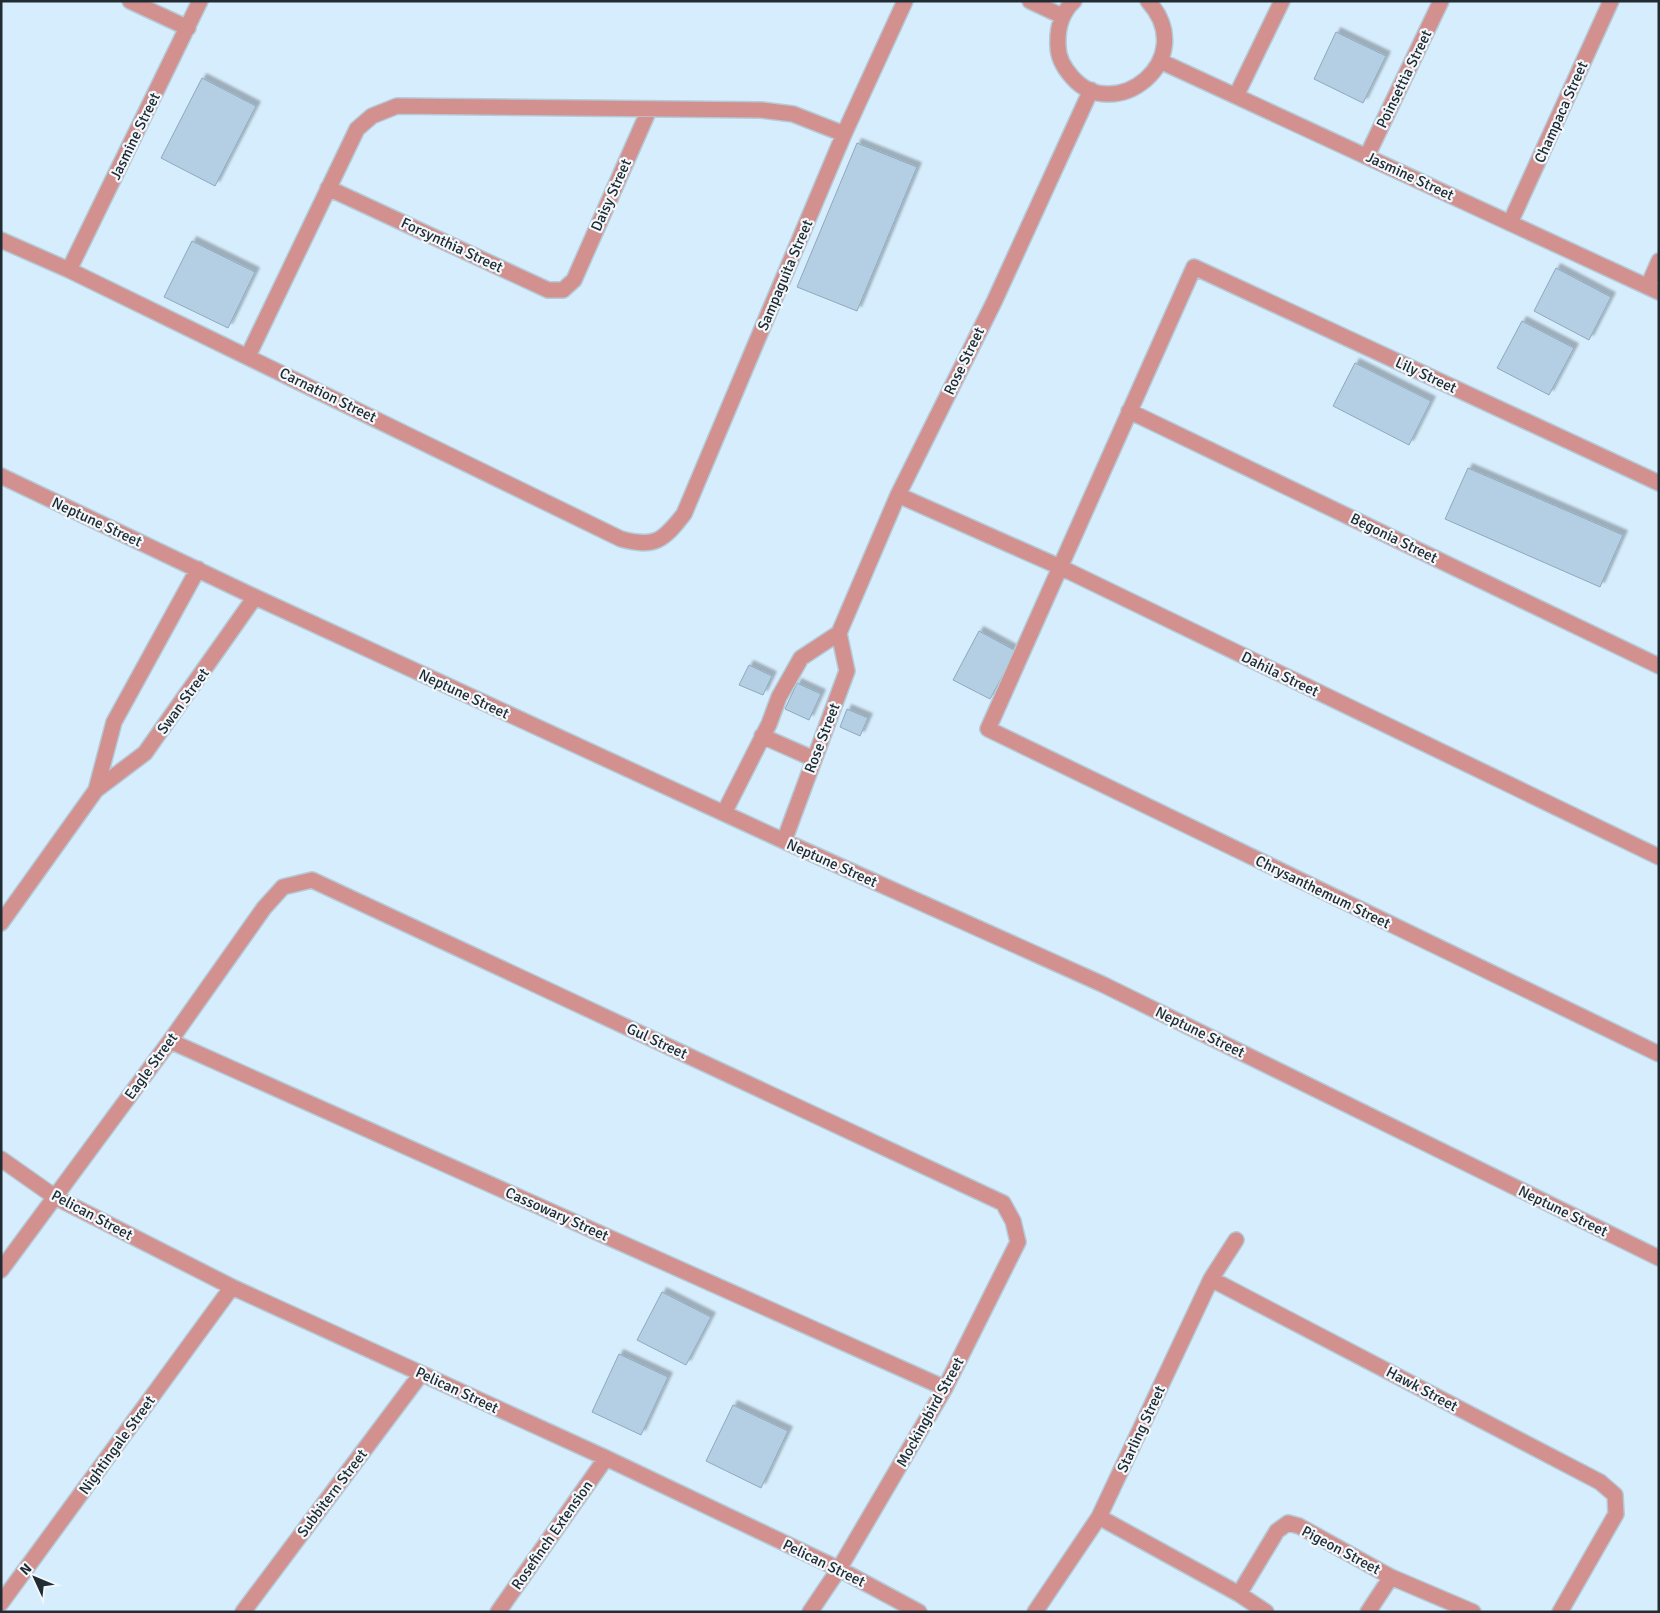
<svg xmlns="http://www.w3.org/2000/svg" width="1660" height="1613" font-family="Signika,sans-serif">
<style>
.building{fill:#b4cfe3;stroke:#8ea9bc;filter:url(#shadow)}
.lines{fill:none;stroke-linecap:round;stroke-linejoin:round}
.minor-casing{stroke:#b5cad8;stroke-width:18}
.minor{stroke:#d2918e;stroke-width:15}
.labels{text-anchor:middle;stroke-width:4.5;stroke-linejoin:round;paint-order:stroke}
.street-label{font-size:15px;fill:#202b32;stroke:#f2f7fb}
</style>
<defs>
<filter id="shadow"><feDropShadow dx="4.5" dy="-4.5" stdDeviation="1" flood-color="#0004"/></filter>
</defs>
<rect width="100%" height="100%" fill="#d6edfd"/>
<path class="building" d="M1336,32L1386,56L1363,103L1314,79Z
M202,78L256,106L215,186L161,158Z
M857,143L917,167L857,311L797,287Z
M192,241L255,272L228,328L164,297Z
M1556,268L1611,297L1589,340L1534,311Z
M1522,321L1574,348L1549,395L1497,368Z
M1355,363L1431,401L1409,445L1333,406Z
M1468,468L1623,535L1600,587L1445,519Z
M979,631L1016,651L990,699L953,680Z
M749,665L772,676L763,695L739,685Z
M797,683L821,694L809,720L785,709Z
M847,709L868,718L860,736L840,727Z
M662,1292L711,1317L686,1365L637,1340Z
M619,1354L668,1377L641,1435L592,1412Z
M733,1405L788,1431L761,1488L706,1461Z"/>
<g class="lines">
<g class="minor-casing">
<path id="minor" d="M130,1L188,28
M1030,1L1062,16
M1074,1C1061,13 1057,29 1058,46C1058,58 1064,68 1072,77C1114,126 1201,60 1148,1
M1160,61L1659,292
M1236,96L1282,1
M1367,156L1441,1
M328,188L548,290H563L574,280L649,110
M1510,223L1611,1
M1,240L69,270L621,539C655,548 663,541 684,514L844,134L905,1
M69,270L200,1
M1648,286L1659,261
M248,356L357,129L372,116L397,106L761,110L793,114L844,134
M1129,411L1659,666
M1,476L255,597L784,841L1102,984L1659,1258
M1659,483L1194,267L988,729L1659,1054
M898,495L1060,567L1659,857
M839,633L898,495L994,302L1091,90
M762,736L814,759
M96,790L114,722L198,569
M724,813L769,724L779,697L801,658L839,633L847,671L784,841
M1,923L96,790L145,753L255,597
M170,1041L945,1388
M1,1159L55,1197L232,1287L606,1458L839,1569L919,1612
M1,1270L170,1041L264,908L283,887L312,880L1003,1203L1013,1221L1018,1242L945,1388L839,1569L810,1612
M1211,1279L1600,1482L1615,1495L1616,1514L1560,1612
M1099,1517L1239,1594L1266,1612
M1239,1594L1277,1531L1288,1523L1299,1526L1391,1577L1473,1612
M1,1603L232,1287
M243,1612L421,1374
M498,1612L606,1458
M1035,1612L1099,1517L1211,1279L1236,1240
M1368,1612L1391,1577"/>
</g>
<use href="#minor" class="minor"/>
</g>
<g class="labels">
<g class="street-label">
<text transform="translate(1404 79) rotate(-64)" y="5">Poinsettia Street</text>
<text transform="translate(1561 112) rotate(-66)" y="5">Champaca Street</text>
<text transform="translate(135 136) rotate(-64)" y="5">Jasmine Street</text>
<text transform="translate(1410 176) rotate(25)" y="5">Jasmine Street</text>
<text transform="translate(611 195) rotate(-66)" y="5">Daisy Street</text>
<text transform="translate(452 245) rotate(25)" y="5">Forsynthia Street</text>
<text transform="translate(785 275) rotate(-67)" y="5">Sampaguita Street</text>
<text transform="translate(964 361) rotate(-64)" y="5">Rose Street</text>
<text transform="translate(1426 375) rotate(25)" y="5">Lily Street</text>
<text transform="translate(328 395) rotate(26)" y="5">Carnation Street</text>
<text transform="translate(97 522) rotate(25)" y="5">Neptune Street</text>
<text transform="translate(1394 538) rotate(26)" y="5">Begonia Street</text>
<text transform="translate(1280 674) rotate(26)" y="5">Dahila Street</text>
<text transform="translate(464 694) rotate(25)" y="5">Neptune Street</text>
<text transform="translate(183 701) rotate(-54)" y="5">Swan Street</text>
<text transform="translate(822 738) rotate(-69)" y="5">Rose Street</text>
<text transform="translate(832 863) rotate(24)" y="5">Neptune Street</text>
<text transform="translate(1323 892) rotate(26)" y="5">Chrysanthemum Street</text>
<text transform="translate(1200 1032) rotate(26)" y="5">Neptune Street</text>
<text transform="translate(657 1041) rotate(25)" y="5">Gul Street</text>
<text transform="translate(151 1066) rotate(-54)" y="5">Eagle Street</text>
<text transform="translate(1563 1211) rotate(26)" y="5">Neptune Street</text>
<text transform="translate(557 1214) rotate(24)" y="5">Cassowary Street</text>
<text transform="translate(92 1215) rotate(28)" y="5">Pelican Street</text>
<text transform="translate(1422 1389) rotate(28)" y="5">Hawk Street</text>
<text transform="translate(457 1390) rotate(25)" y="5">Pelican Street</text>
<text transform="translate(930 1412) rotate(-61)" y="5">Mockingbird Street</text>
<text transform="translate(1141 1429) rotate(-65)" y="5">Starling Street</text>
<text transform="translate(117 1445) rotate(-54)" y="5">Nightingale Street</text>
<text transform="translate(332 1493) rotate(-53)" y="5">Subbitern Street</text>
<text transform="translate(552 1535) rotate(-55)" y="5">Rosefinch Extension</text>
<text transform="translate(1341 1550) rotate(28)" y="5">Pigeon Street</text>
<text transform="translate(824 1563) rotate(26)" y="5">Pelican Street</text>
</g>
</g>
<rect width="1660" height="1613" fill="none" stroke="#202b32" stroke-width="5"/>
<g transform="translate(35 1578) rotate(314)" stroke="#f2f7fb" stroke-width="4" paint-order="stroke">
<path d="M0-4L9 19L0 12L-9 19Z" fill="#202b32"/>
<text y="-8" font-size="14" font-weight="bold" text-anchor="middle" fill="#202b32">N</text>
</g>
</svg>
